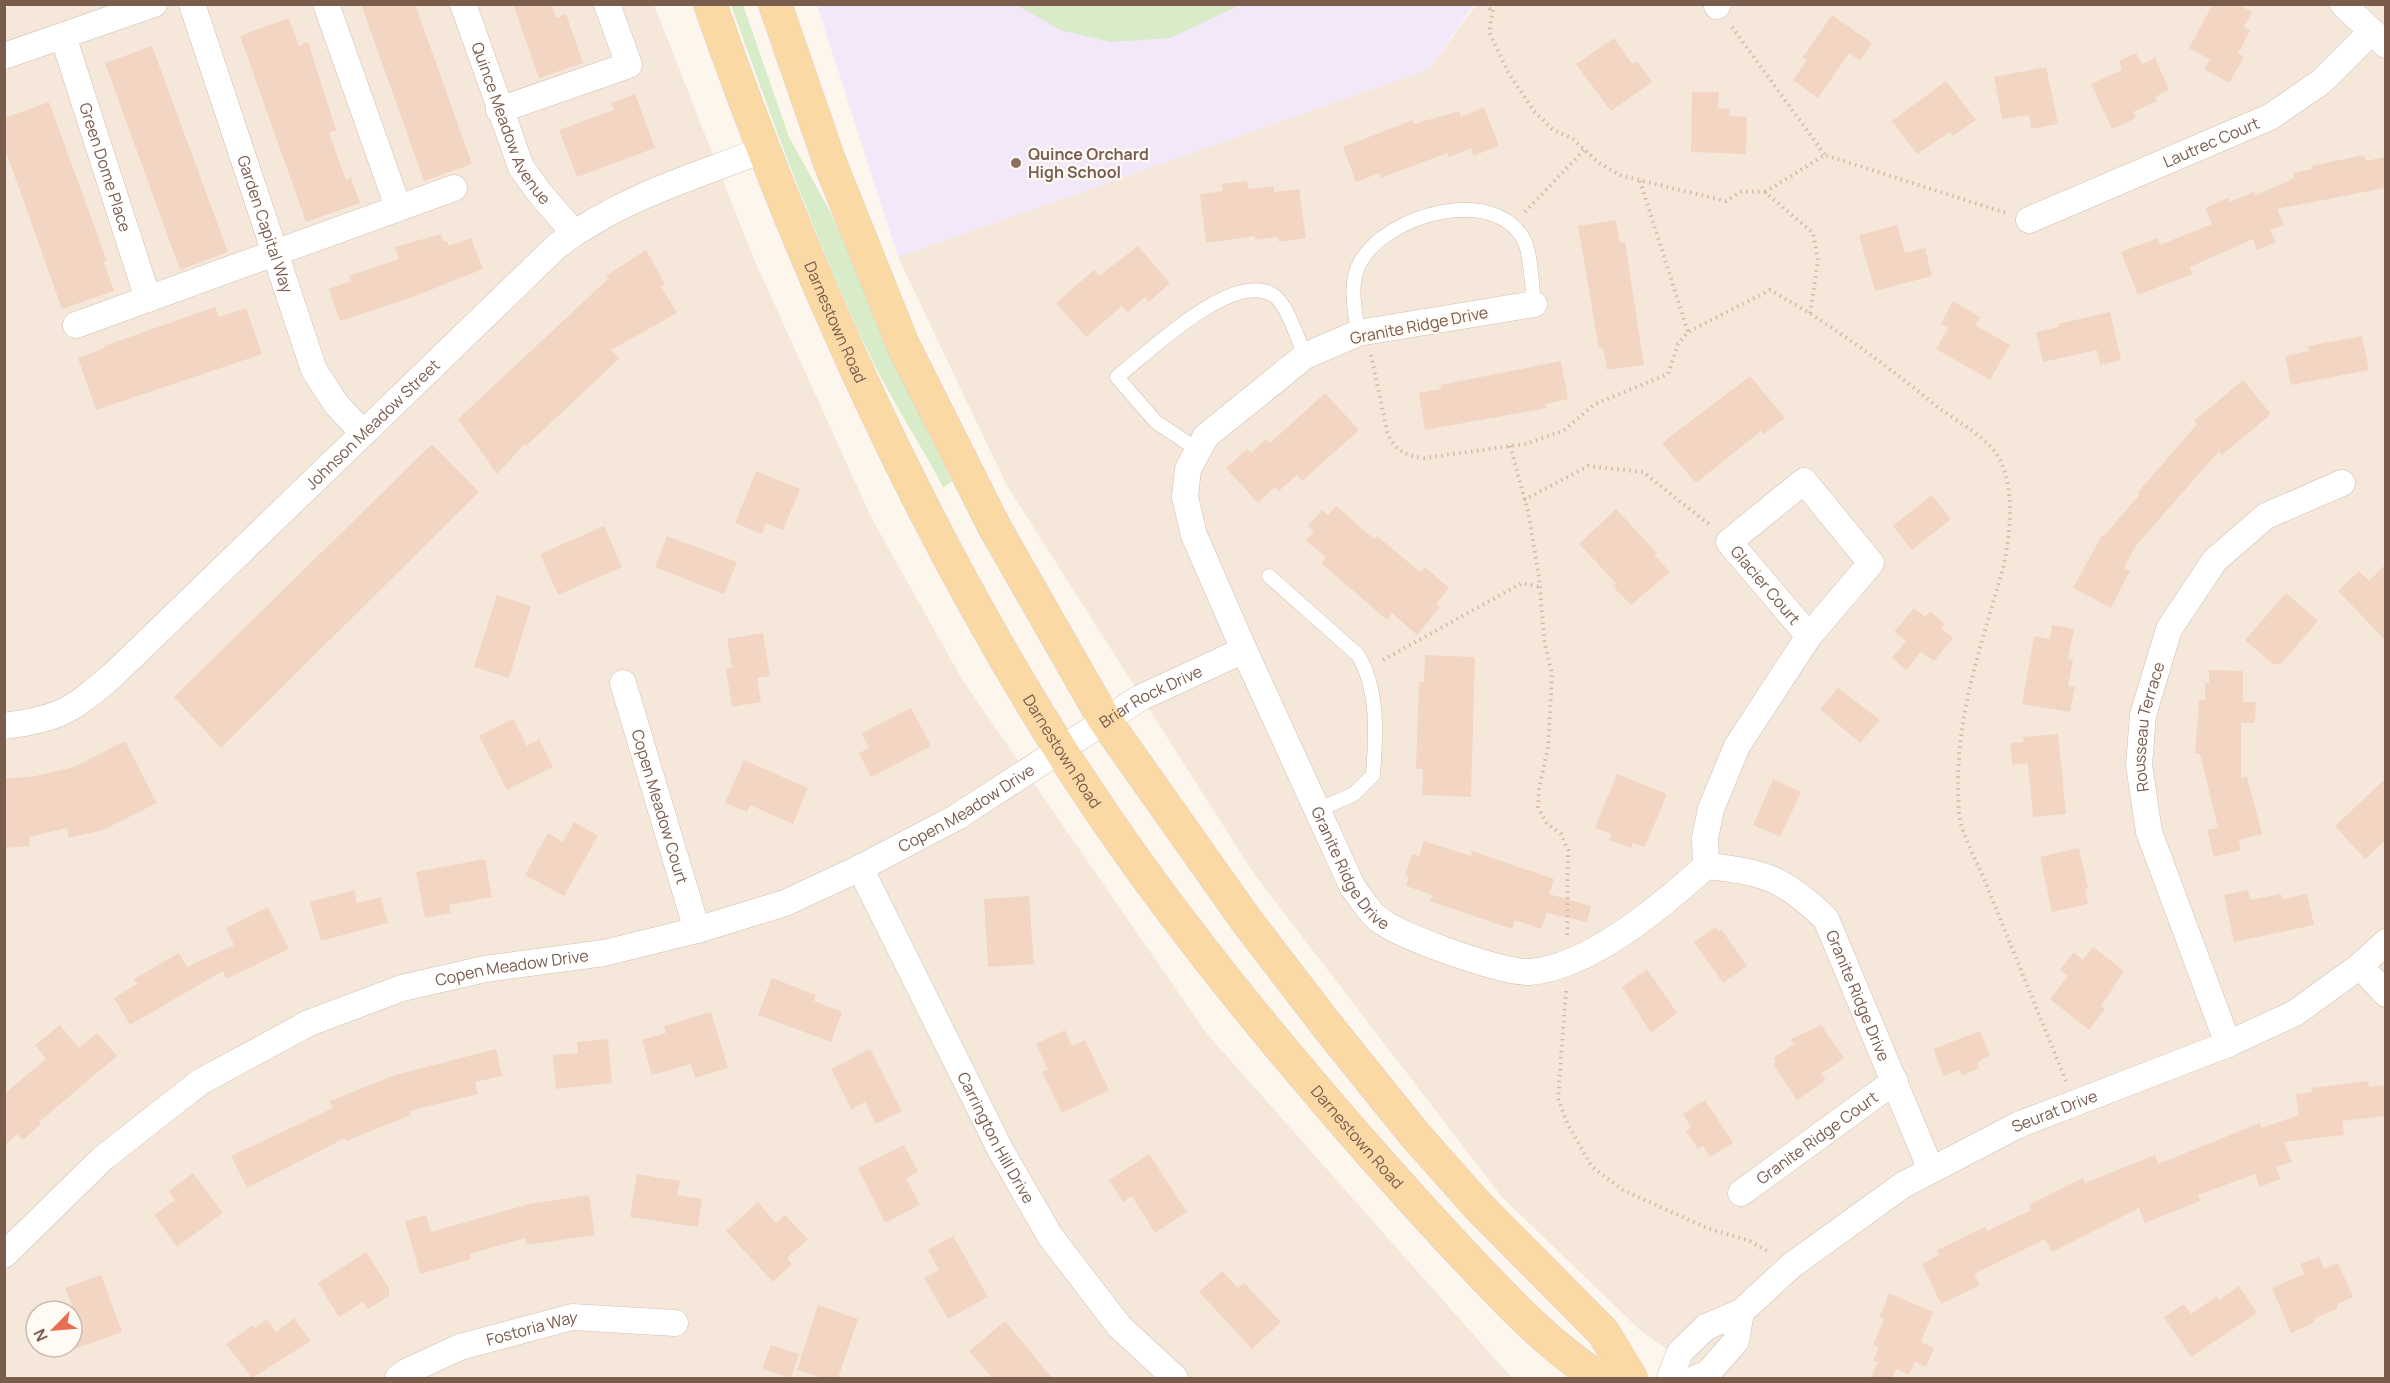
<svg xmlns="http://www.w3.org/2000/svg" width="2390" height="1383" font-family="Manrope,sans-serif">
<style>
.residential{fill:#f5e8da;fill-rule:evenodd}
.education{fill:#f3e8fa}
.green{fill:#d8ecc9}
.building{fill:#f3d5c3}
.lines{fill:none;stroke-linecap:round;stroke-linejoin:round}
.service-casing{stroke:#d1beb0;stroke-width:15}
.minor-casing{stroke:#d1beb0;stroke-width:27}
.primary-casing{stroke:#dad1cd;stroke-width:34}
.path{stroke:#d9b8a5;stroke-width:4;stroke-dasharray:1.5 4.5;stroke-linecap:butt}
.service{stroke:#fff;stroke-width:14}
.minor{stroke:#fff;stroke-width:26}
.primary{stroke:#fbd9a5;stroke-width:33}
.education-dot{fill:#8d6e63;stroke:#fffaf3;stroke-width:2}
.labels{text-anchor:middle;stroke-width:4.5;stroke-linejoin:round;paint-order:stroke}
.street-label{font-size:16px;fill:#7a5c4d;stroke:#fffaf3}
.education-label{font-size:16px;font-weight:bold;fill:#785e54;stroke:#fffaf3;text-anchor:start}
</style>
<rect width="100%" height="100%" fill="#fdf6ec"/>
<path class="residential" d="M16,4L654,5L754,259L871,517L963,681L1207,1034L1512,1378H5L4,8ZM36,1311H72V1347H36Z
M1476,5H2385V1378H1707L1641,1331L1502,1197L1254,874L1006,484L898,257L1429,69Z"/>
<path class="education" d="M817,5H1474L1429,69L898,257Z"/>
<path class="green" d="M731,5H743L789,137L832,215L897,368L952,482L943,487C921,445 895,406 874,364C818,248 774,125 731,5Z
M1017,5H1237L1232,9L1170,38L1111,42L1060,30Z"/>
<path class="building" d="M361,4H415L472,164L424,181Z
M513,4H552L556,18L566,14L583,63L539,78Z
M2213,4H2238L2252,12L2244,27L2250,31L2238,53L2244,57L2229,83L2204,69L2210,60L2189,48Z
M1832,15L1872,43L1860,61L1849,53L1818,98L1793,80L1807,60L1803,57Z
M289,18L299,46L308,42L336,130L329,133L346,180L351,178L360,203L306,222L240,36Z
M1614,38L1632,64L1637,61L1652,82L1611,111L1576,64Z
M152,46L228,252L180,270L105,63Z
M2136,53L2142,64L2155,58L2169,90L2155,97L2157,101L2133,112L2136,118L2112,129L2091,84L2122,70L2119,61Z
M2046,67L2058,124L2031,129L2029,115L2002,119L1994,77Z
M1946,81L1976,120L1953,136L1950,132L1917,154L1892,121Z
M1692,92H1719L1718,108L1730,109L1729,116L1747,117L1746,154L1691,152Z
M635,94L655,148L577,177L559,130L614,110L611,103Z
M49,102L107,261L104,262L114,291L62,309L4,146V118Z
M1484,107L1499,146L1473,156L1471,148L1449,157L1447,153L1381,178L1379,173L1356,182L1343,147L1413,120L1414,124L1459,111L1461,117Z
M2364,155L2366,161L2385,157V188L2277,209L2284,225L2270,230L2276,242L2257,250L2253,239L2190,267L2192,274L2138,295L2121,252L2158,238L2160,245L2212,224L2205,208L2228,198L2230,202L2254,192L2255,196L2294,178L2293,173L2312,169L2311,166Z
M1247,181L1248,189L1274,186V192L1299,189L1306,238L1279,242L1278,237L1255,240V236L1206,243L1200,194L1223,191L1222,184Z
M1616,220L1620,243L1625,242L1644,365L1607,370L1603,348H1599L1578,226Z
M1897,225L1905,253L1925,248L1932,276L1875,291L1859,235Z
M441,234L444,242L447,241L449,246L471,238L483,269L413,297L340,321L329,289L351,281L349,276L399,259L395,247Z
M1138,246L1170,283L1149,302L1145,297L1127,313L1122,306L1086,337L1056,303L1094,270L1099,276Z
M646,250L665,284L661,286L677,313L611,350L620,358L526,446L524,445L497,474L458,419L608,279L606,276Z
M1953,301L1980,317L1975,325L2010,345L1990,380L1936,349L1948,328L1941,324Z
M215,307L219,317L246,308L262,354L96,410L78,358L105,348L104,346Z
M2110,312L2121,360L2100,365L2097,350L2043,362L2036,332L2059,327L2058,324Z
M2362,336L2369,370L2291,385L2285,356L2309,351L2308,346Z
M1561,361L1568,399L1546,404L1547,408L1425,430L1419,393L1441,389L1440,385Z
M1750,376L1785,418L1763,434L1761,431L1697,482L1694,481L1662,443Z
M2243,380L2271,414L2222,455L2219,451L2135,547L2124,568L2130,571L2111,608L2073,588L2102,535L2104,536L2140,494L2138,492L2197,424L2194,421Z
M1325,393L1359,430L1302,481L1297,475L1279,491L1275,487L1258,503L1226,468L1247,449L1251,453L1266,439L1270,443Z
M432,444L479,492L221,748L174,697Z
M756,471L800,489L783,530L766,523L762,534L735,523Z
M1932,495L1951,519L1912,550L1893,526Z
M1336,506L1374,539L1377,536L1420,572L1425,567L1449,588L1436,604L1440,607L1417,635L1392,613L1387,620L1321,563L1326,557L1306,541L1314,531L1308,526L1322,510L1328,515Z
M1616,509L1657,553L1654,555L1670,572L1631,605L1612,586L1616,583L1579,544Z
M604,526L622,567L558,595L540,554Z
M667,536L737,562L724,594L655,567Z
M2385,565V640L2338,591L2359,571L2369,581Z
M2286,593L2318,621L2281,664H2273L2245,640Z
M497,595L531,606L509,678L474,667Z
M1914,608L1925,617L1930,611L1945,624L1941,628L1953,638L1934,661L1921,652L1906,670L1892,658L1906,641L1894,632Z
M2052,625L2074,629L2068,659L2073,660L2068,686L2075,687L2070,712L2022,704L2034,636L2050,639Z
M763,633L770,676L757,678L761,702L732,707L726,669L732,668L727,639Z
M1425,655L1475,657L1471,797L1422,795L1423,769H1416L1419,682H1424Z
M2209,670L2243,671V702H2256L2255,723H2241V778L2247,777L2262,834L2239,840L2241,850L2214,857L2207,830L2218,828L2200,754H2195L2199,701L2205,700V683H2209Z
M1838,688L1880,720L1860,743L1820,709Z
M911,708L931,746L871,777L859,753L869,748L862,733Z
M513,719L527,746L539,739L553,767L507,790L479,736Z
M2058,734L2066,814L2033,817L2028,763L2012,765L2010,743L2024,742L2023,737Z
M125,741L157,803L103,830L69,838L67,828L29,837L30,846L4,848V779L35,776L74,767Z
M744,760L808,788L793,824L750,805L747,812L725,803Z
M1617,774L1667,794L1645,847L1633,843L1631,848L1609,840L1612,834L1595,828Z
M1773,779L1801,792L1780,837L1753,825Z
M2385,779V841L2365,859L2335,826Z
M574,822L598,836L564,896L525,875L548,833L563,842Z
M1424,841L1471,856L1472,851L1554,879L1549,894L1591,906L1587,922L1547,913L1541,929L1515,920L1512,929L1430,901L1433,895L1406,886L1409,877L1405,876L1412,854L1419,856Z
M2079,848L2088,888L2085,889L2088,904L2052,912L2040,857Z
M485,859L492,897L449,905L451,913L425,918L416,872Z
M354,890L357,903L381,897L388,923L321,941L310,902Z
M2248,890L2250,900L2281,894L2282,899L2307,894L2314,925L2234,942L2224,895Z
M1029,896L1034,964L988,967L984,899Z
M268,907L289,949L226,979L223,971L130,1025L114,998L137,984L134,979L179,953L187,967L234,945L226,928Z
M1716,927L1719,932L1722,930L1747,966L1723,983L1694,942Z
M2093,947L2124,971L2101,1006L2105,1009L2089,1030L2050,999L2068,976L2060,970L2074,952L2083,960Z
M1647,969L1677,1013L1651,1033L1622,987Z
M772,978L816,995L814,1001L842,1012L831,1042L758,1015Z
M711,1012L728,1068L695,1078L691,1064L652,1075L642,1040L666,1033L664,1026Z
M60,1025L79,1048L97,1033L117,1056L39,1122L41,1124L23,1140L17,1134L4,1146V1094L46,1059L35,1045Z
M1821,1025L1844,1058L1821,1074L1826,1080L1797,1100L1773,1064L1776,1063L1773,1058L1794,1044L1791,1039Z
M1065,1030L1072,1046L1085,1040L1109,1090L1062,1113L1042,1072L1048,1070L1036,1044Z
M1980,1031L1990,1055L1978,1062L1979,1068L1962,1076L1959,1070L1944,1076L1933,1049Z
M608,1039L612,1083L556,1089L553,1055L578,1053L577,1042Z
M496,1049L502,1076L475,1082L478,1094L409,1111L411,1115L346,1141L345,1138L247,1188L231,1156L333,1108L330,1101L395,1075Z
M870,1049L902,1111L876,1124L865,1102L851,1109L831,1069Z
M2368,1081L2369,1087L2385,1085V1116L2342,1121L2344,1135L2284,1142L2292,1162L2276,1167L2280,1179L2260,1187L2255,1174L2198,1195L2200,1201L2145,1223L2139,1208L2052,1252L2045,1239L1974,1274L1980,1285L1941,1304L1922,1264L1939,1255L1937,1250L1985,1227L1987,1231L2031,1210L2029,1205L2083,1178L2085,1183L2155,1155L2158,1164L2260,1123L2261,1128L2299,1115L2296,1094L2312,1092L2311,1088Z
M1705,1100L1733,1143L1710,1157L1703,1146L1698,1149L1686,1131L1691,1127L1683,1114Z
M904,1145L918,1172L906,1178L920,1205L885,1223L858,1168Z
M1149,1154L1187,1212L1155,1233L1132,1196L1123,1202L1109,1180Z
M193,1173L223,1213L177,1247L154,1215L175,1200L169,1191Z
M637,1174L680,1181L677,1195L702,1199L698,1227L630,1217Z
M589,1195L595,1235L526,1245L525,1238L470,1254L471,1259L420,1274L405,1221L426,1215L431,1232L529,1204Z
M758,1202L776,1223L785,1215L808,1239L787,1258L792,1264L773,1282L726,1231Z
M953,1236L988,1297L948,1319L924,1278L939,1270L928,1250Z
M366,1252L389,1288V1296L368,1309L363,1302L339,1317L318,1283Z
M2319,1257L2324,1269L2338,1263L2353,1297L2337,1304L2338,1308L2314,1319L2315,1322L2291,1333L2272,1288L2304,1274L2300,1264Z
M1222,1271L1238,1288L1244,1283L1281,1322L1252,1349L1199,1292Z
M101,1275L122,1332L72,1350V1305L65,1288Z
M2239,1286L2257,1313L2191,1357L2164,1317L2184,1304L2191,1314L2217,1296L2219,1300Z
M1889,1293L1933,1312L1921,1342L1934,1348L1926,1367L1915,1362L1909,1375L1896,1369L1892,1378H1871L1878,1362L1873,1361L1879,1347L1873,1345L1884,1319L1880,1317Z
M818,1305L858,1319L838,1378H823L797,1370Z
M294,1318L311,1341L252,1378L226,1344L253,1325L255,1328L267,1319L276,1332Z
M1005,1321L1052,1378H992L969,1351Z
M771,1345L799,1354L791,1378L762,1369Z"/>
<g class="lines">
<g class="service-casing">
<path id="service" d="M1358,333C1355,310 1348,282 1361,261C1387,215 1494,184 1524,240C1531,253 1532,288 1534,304
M1198,450L1156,422L1117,377C1149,352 1232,270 1273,295C1287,303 1298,340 1305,356
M1269,576L1358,655C1379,690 1376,736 1373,775L1354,794L1318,810"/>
</g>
<g class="minor-casing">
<g id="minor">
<path id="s1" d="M192,4L314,370L336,404L363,433"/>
<path d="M326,4L398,207"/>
<path id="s2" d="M463,4L521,167L538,191L574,233"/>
<path d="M2343,4L2386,45"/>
<path d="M1717,6L1718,4"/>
<path id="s3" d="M63,36L148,299"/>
<path d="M4,56L154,4"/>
<path d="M499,110L629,65L607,4"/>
<path id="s4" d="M2029,220L2270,117L2321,82L2371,32"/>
<path id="s5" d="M1534,304L1358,333L1305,356L1206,436L1188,469L1185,497L1194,535L1244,650L1353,888C1361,898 1367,909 1376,917C1388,929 1433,946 1450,952C1468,958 1511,973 1529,972C1589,968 1663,905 1706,866C1763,871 1785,879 1826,919L1931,1170"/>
<path d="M76,325L454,188"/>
<path id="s6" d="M623,683L697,930"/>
<path id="s7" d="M4,726C59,719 71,711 112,676L558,245C621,198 690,178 763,150"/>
<path id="s8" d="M1706,866L1705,838L1711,809L1737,746L1809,636L1871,563L1804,481L1729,542L1809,636"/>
<path id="s9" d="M860,868L1001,1151L1050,1236L1119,1326L1175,1378"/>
<path d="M2360,966L2386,994"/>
<path id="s10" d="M2228,1044L2149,832L2139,765L2143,715L2169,629L2215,560L2266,516L2342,483"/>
<path id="s11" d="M1741,1193L1895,1081"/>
<path id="s12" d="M4,1255L102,1159L200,1082L309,1023L402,988L485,969L604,953L697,930L785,903L860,868L957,817L1140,698L1244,650"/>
<path id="s13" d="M398,1378L406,1372L460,1347L572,1317L675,1323"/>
<path id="s14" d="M1670,1378L1680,1352L1706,1327L1741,1312L1792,1265L1903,1185L2018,1125L2228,1044L2295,1013L2360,966L2386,942"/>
<path d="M1696,1378L1708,1373L1736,1341L1741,1312"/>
</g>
</g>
<g class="primary-casing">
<g id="primary">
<path id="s15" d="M710,4C801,263 913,516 1060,749C1149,890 1254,1019 1363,1144C1400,1186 1437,1227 1475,1267C1513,1307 1552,1348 1599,1378"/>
<path d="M775,4L830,163L903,345L995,528L1104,719L1246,920L1325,1023L1415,1135L1479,1207L1603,1332L1631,1378"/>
</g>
</g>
<path class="path" d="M1485,4L1492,11
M1494,4L1489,32L1509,74L1534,111L1552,129L1573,139L1599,163L1622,176L1726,201L1742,191L1765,192L1813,233L1818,261L1810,314
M1732,27L1825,155
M1640,181L1688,332
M1765,192L1825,155L2006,213
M1525,212L1584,150
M1371,355L1387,431C1393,449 1405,456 1424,458L1525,444L1563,431L1595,404L1668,374L1678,344L1688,332L1770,290C1830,323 1886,365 1939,408C1960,424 1991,438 2002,464C2015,496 2010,543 2001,575C1977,660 1953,724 1959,814C1961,834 1979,865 1986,884C2013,950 2039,1015 2066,1081
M1510,446L1528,511L1539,577L1544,639L1552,674L1548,748L1539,788L1538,808L1547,824L1561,834L1568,850L1567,935
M1524,500L1588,466L1643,472L1711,526
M1383,660L1522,583L1540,587
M1566,991L1558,1098L1567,1123L1592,1167L1623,1190L1707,1228L1750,1241L1769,1252"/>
<use href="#service" class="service"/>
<use href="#minor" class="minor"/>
<use href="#primary" class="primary"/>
</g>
<circle class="education-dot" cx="1016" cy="163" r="6"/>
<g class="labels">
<g class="street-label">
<text dy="6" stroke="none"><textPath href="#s2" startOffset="129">Quince Meadow Avenue</textPath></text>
<text dy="6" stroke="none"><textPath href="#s4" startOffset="198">Lautrec Court</textPath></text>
<text dy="6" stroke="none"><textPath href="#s3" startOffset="138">Green Dome Place</textPath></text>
<text dy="6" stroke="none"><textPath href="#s1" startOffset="232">Garden Capital Way</textPath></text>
<text dy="6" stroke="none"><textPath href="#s15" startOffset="342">Darnestown Road</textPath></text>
<text transform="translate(1419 325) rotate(-11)" y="6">Granite Ridge Drive</text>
<text dy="6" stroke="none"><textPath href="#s7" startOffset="484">Johnson Meadow Street</textPath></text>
<text dy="6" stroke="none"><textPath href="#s8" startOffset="612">Glacier Court</textPath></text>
<text dy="6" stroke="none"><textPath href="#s12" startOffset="1299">Briar Rock Drive</textPath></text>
<text dy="6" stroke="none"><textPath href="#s10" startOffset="333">Rousseau Terrace</textPath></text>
<text dy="6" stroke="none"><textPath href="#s15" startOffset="828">Darnestown Road</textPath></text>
<text dy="6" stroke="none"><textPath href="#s6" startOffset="129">Copen Meadow Court</textPath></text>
<text dy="6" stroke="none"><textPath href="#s12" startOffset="1083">Copen Meadow Drive</textPath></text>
<text dy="6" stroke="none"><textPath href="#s5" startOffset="837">Granite Ridge Drive</textPath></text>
<text dy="6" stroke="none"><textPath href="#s12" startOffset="597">Copen Meadow Drive</textPath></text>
<text dy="6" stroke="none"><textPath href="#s5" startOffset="1484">Granite Ridge Drive</textPath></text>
<text dy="6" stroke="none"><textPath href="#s14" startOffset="477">Seurat Drive</textPath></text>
<text dy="6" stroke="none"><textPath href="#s11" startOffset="94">Granite Ridge Court</textPath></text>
<text dy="6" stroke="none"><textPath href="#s9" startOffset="302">Carrington Hill Drive</textPath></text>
<text dy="6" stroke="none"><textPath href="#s15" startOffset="1314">Darnestown Road</textPath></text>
<text dy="6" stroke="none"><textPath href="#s13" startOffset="144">Fostoria Way</textPath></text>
</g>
<g class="education-label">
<text x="1028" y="160">Quince Orchard<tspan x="1028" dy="18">High School</tspan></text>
</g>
</g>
<rect width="2390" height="1383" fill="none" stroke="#7a5c4d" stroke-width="12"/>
<g transform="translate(54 1329) rotate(245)"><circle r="28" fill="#fffaf3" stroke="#cabbb1" stroke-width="1.5"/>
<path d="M0-4.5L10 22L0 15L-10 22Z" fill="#e76f51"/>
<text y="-9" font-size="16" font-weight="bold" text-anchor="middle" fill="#7a5c4d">N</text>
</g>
</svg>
